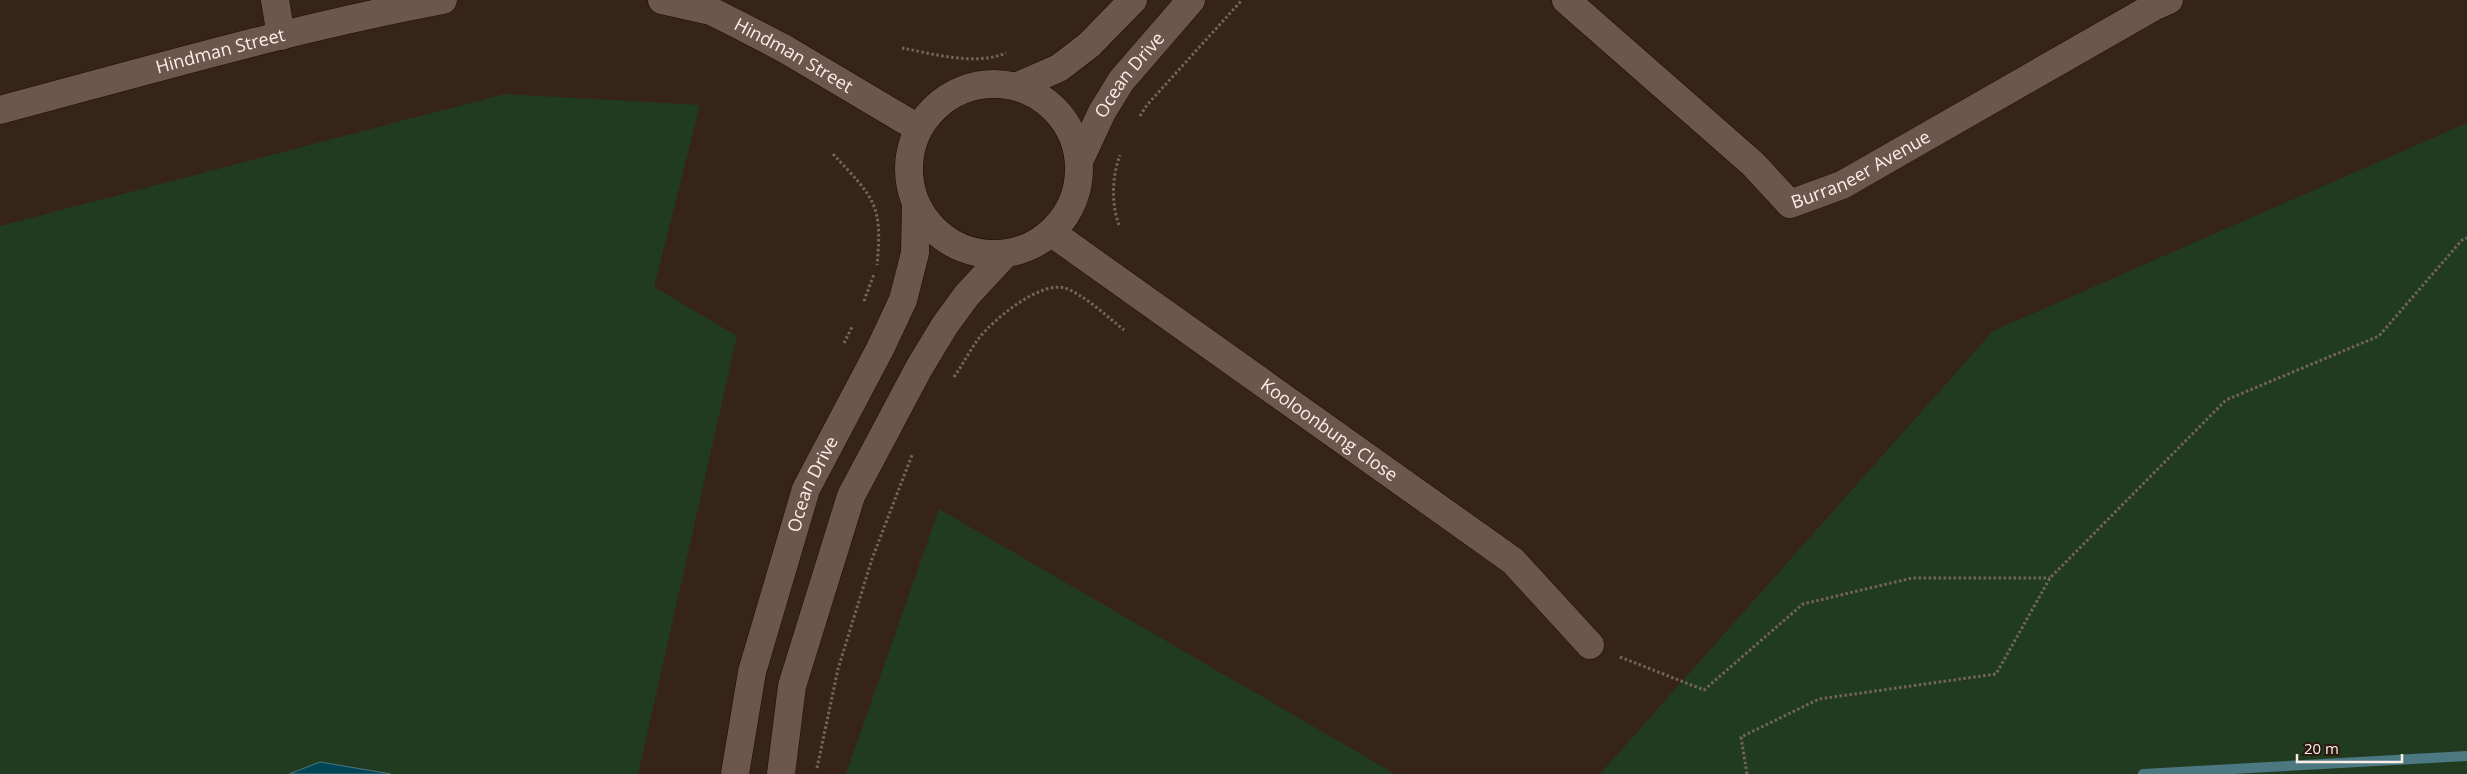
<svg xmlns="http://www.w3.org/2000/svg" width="2467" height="774" font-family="'Open Sans',sans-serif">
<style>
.green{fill:#213b21}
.water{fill:#004557;stroke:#4c7882}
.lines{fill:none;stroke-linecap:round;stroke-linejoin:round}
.stream{stroke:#4c7882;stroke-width:10}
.street-casing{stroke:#1e0c04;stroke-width:29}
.secondary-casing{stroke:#1e0c04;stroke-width:29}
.path{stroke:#76645b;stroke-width:3;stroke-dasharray:2.5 2.5;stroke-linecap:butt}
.street{stroke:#6d564b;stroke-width:28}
.secondary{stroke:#6d564b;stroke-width:28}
.labels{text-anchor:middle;stroke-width:4;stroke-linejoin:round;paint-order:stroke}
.street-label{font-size:18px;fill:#fceee7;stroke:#2d1a10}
</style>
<rect width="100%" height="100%" fill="#372419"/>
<path class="green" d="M505,94L700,105L654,287L737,336L638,774H391L320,762L289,774H0V226Z
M2467,123V774H1600L1993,331Z
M939,509L1395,774H846Z"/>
<path class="water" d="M320,762L391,774H289Z"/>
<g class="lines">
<path class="stream" d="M2143,774L2467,756"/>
<g class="street-casing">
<g id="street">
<path d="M275,0L281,36"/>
<path id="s1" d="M1566,0L1753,164L1790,204L1842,185L2153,7L2169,0"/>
<path id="s2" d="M1052,233L1513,561L1590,645"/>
</g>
</g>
<g class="secondary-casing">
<g id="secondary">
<path id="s3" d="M662,0L711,11L735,23L785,49L918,128"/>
<circle cx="994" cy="169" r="85"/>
<path d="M1018,86L1059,68L1089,45L1133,0"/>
<path id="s4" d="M0,110C147,71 293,28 443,0"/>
<path id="s5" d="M1080,159L1102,112L1121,81L1191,0"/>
<path id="s6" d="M735,774L752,672L806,489L880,349L903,300L915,253L916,206"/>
<path d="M781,774L792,686L851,496L919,368L945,325L967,295L1005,254"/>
</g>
</g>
<path class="path" d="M902,48C934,54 975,66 1006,53
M1140,116L1147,105L1242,0
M833,154C874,198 883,204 877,265
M1119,225C1111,204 1112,176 1120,155
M864,301L874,274
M844,343L852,327
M954,377C963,364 970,350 979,338C994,319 1040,281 1065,288C1083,294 1109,318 1124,330
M1620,657L1704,690L1803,604L1912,578H2050
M817,768L838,669L872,559L912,455
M1747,774L1741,737L1819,699L1996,674L2050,578L2226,400L2379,336L2462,240L2467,238"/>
<use href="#street" class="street"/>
<use href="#secondary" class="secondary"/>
</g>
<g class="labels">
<g class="street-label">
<text dy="6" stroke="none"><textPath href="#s4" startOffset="228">Hindman Street</textPath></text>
<text dy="6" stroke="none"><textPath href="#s3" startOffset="144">Hindman Street</textPath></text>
<text dy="6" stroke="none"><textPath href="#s5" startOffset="98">Ocean Drive</textPath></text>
<text dy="6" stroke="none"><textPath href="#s1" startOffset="382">Burraneer Avenue</textPath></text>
<text dy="6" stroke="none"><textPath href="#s2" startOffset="340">Kooloonbung Close</textPath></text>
<text dy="6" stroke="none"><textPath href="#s6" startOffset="301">Ocean Drive</textPath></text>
</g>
</g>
<path d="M2297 754v8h105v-8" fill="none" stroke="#fceee7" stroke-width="2.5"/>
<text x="2304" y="754" font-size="15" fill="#fceee7" stroke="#2d1a10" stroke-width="4" paint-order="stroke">20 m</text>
</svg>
